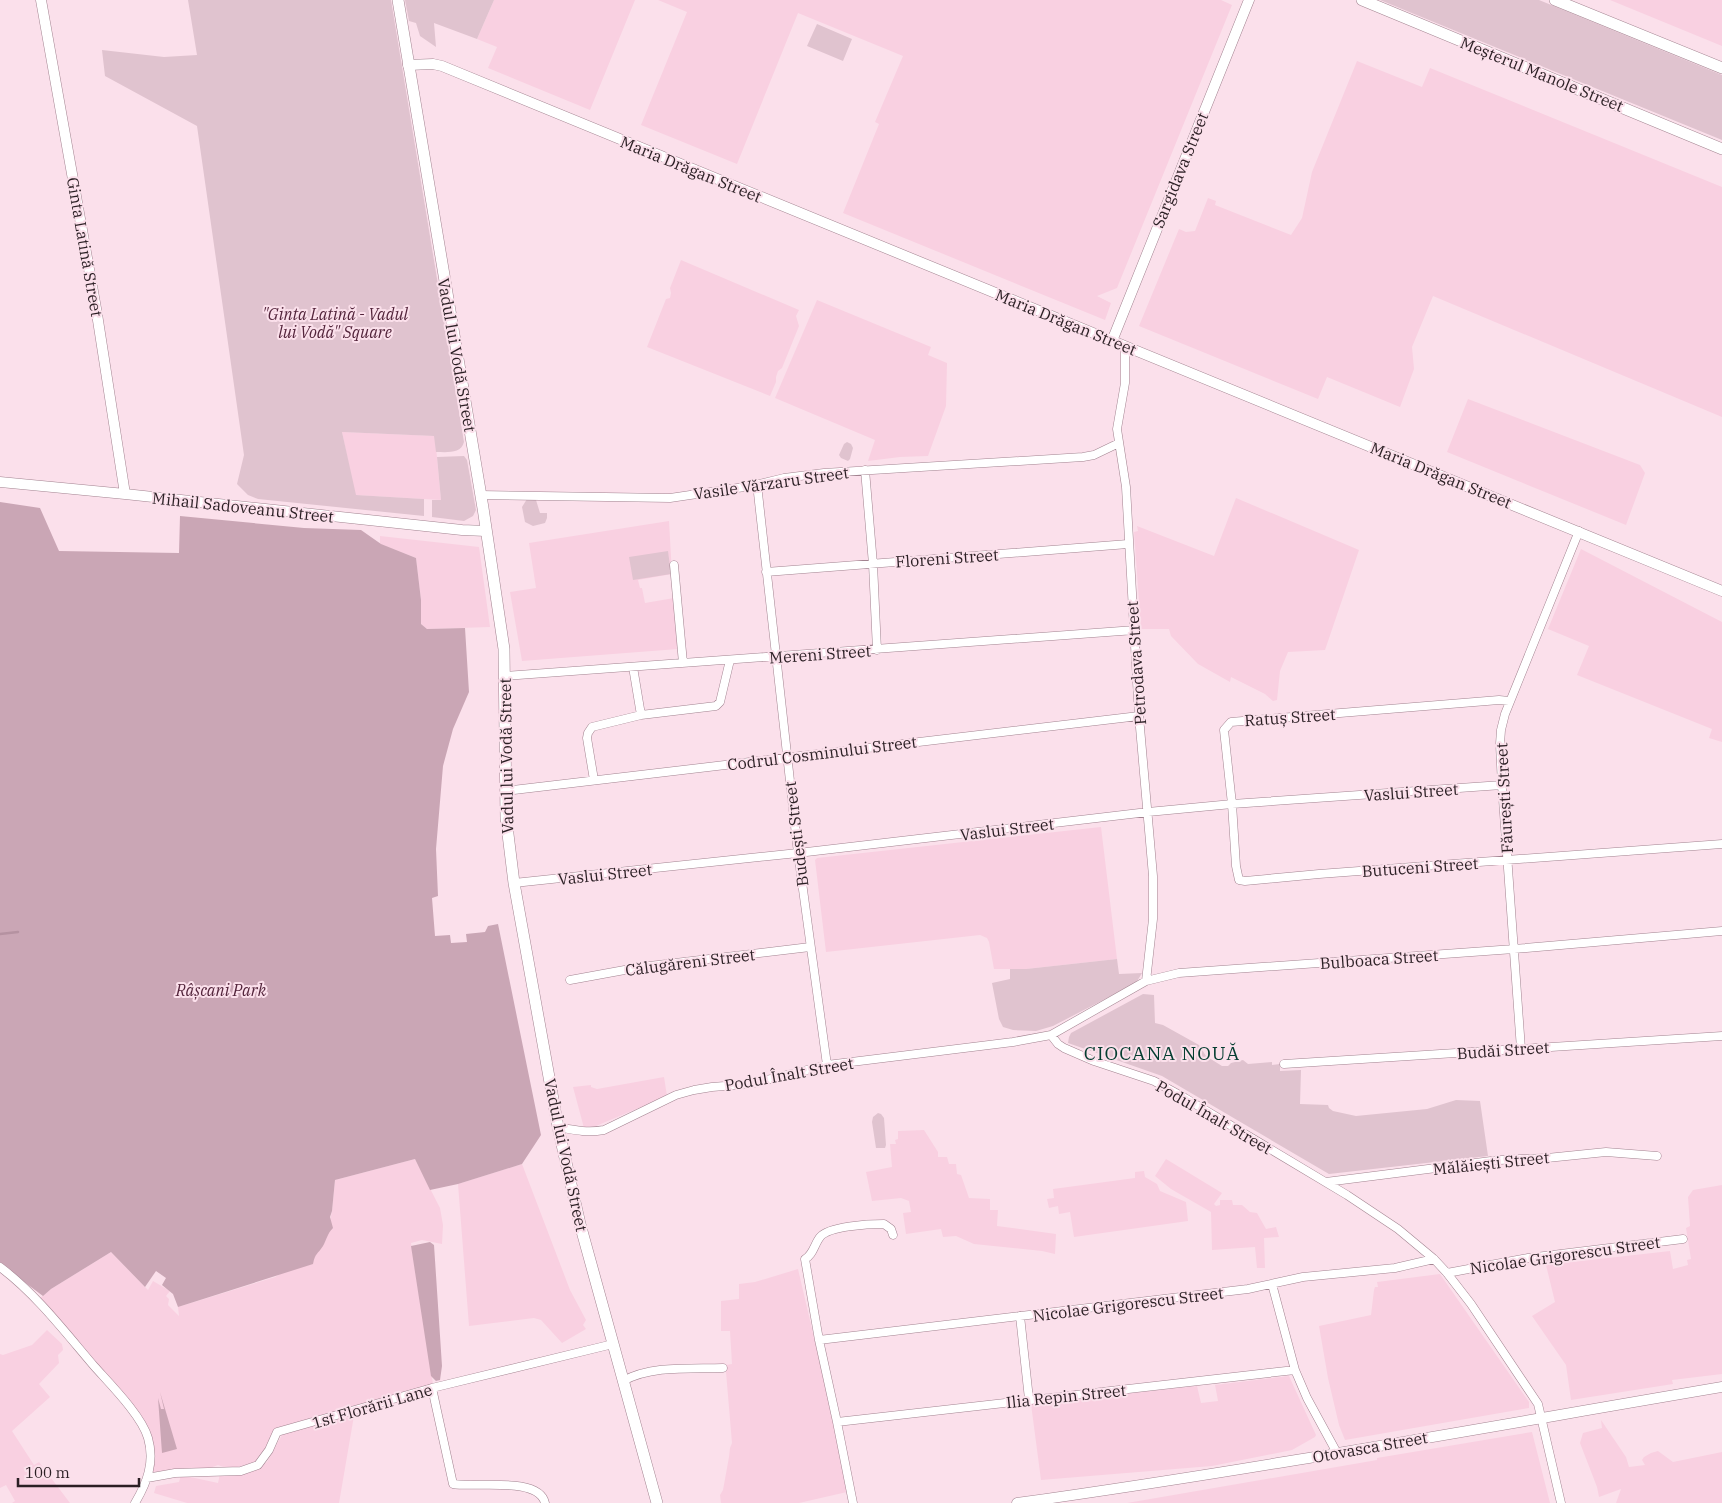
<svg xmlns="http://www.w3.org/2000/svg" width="1722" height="1503" font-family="'IBM Plex Serif',serif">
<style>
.built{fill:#f9d0e1}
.green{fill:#e0c3cf}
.forest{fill:#caa6b5}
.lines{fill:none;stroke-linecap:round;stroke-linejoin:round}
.stream{stroke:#b592a1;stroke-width:2.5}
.street-casing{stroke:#a28390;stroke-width:9}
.secondary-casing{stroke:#a28390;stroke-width:11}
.primary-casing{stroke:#a28390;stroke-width:12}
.street{stroke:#fff;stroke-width:8}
.secondary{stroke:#fff;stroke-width:10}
.primary{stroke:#fff;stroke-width:11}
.labels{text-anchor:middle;stroke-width:4;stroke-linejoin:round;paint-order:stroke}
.street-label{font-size:16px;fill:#2b1f24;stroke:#fbe0eb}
.park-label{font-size:16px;font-style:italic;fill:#53243b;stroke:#fbe0eb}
.quarter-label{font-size:19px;letter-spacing:1px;fill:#043d30;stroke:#fbe0eb}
</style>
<rect width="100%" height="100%" fill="#fbe0eb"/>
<path class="built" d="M494,0H635L590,110L488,68L497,47L477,39Z
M658,0H1221L1232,5L1117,288L1097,296L1111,303L1105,320L843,213L879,124L875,122L903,56L798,13L737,164L641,125L687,12Z
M1610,0H1722V46Z
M1357,61L1422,87L1430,68L1722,187V417L1433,296L1412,347L1414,369L1400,407L1327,377L1318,399L1139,326L1179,229L1186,232L1195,231L1208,198L1216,201L1215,205L1291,235L1302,218L1312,172Z
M681,260L799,310L796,316L799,326L782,368L778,371L776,377V382L770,396L647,347L666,299L670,298L671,293L670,288Z
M817,300L931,347L928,355L947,363L946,406L928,456L900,457L868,461L875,440L775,398Z
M1468,399L1640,465L1645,473L1626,525L1447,452Z
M342,432L435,436L441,500L355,495Z
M1236,498L1359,550L1325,650L1288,652L1280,671L1277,700L1273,701L1265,694L1231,677L1230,682L1198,664L1171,636L1169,629H1141L1134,532L1138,531L1137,526L1214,556Z
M669,521L672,574L638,580L640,588H642L645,603L674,598L678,649L522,661L510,592L536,588L529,543Z
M380,536L479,547L490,627L427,629L421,624V600L416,558L380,544Z
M1581,549L1722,622V742L1709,738L1712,729L1577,675L1589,646L1548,629Z
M1101,827L1117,959L1026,969H994L989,942L987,938L980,935L826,952L815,860L817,858Z
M664,1077L667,1096L596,1126L584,1128L573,1087L591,1085V1087L597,1089Z
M924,1130L938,1152V1157H947L949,1164H956L957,1174L961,1175L969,1198L990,1199V1210H998L997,1226L1056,1234L1055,1254L1042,1251L974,1244L956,1236L943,1237L941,1229L906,1234L903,1213L911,1212L909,1201L901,1198L872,1201L866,1172L892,1167L890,1144H896L895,1140L898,1139V1131Z
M415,1159L440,1208L443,1225L442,1244L422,1240L411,1243L433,1384L277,1428L270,1443L257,1462L229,1469L218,1465L210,1468L153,1472L154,1461L143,1421L132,1404L39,1299L51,1289L111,1252L148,1290L153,1281L170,1291L166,1296L169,1299L168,1305L179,1316L178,1307L275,1277L315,1254L323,1245L327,1234L332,1211L335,1180Z
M1166,1159L1222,1193L1214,1204L1216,1206L1220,1205V1200H1232L1233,1205H1242L1250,1212L1257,1213L1266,1229L1276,1227L1279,1237L1264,1238L1265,1268H1257L1255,1247L1212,1250L1211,1212L1171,1189L1155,1176Z
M522,1164L570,1290L586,1320L583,1325L586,1329L562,1343L541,1320L534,1318L469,1326L458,1184Z
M1144,1171L1145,1177L1157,1184L1160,1191L1186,1202L1188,1221L1074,1237L1070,1212L1059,1214L1058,1206L1049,1208L1047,1199L1054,1198L1053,1189L1135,1178V1172Z
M1722,1185V1374L1672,1380L1673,1384L1571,1400L1566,1365L1532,1316L1555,1302L1546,1265L1670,1251L1673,1269L1688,1265L1687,1260L1691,1259L1686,1228L1690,1226L1688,1197L1693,1190Z
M798,1269L837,1436L847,1492L799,1503H721L720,1495L723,1490L729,1457L730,1448L732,1443L726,1372V1365L732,1364L730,1331H721V1301L739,1299V1284L755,1282Z
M1440,1274L1529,1402V1408L1345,1440L1339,1425L1328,1378L1319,1326L1371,1315L1374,1290L1375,1287H1378L1377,1282Z
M47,1330L62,1344L63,1350L58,1355L59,1363L39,1384L50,1397L12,1431L34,1465L39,1462L70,1503H12L15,1501L6,1485L0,1488V1354L3,1355L32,1345Z
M1289,1376L1316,1435L1315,1437L1292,1450L1212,1466L1041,1480L1031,1404L1197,1386L1201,1403L1218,1401L1215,1385Z
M355,1410L339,1503H187L154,1493L156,1486L179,1482L181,1475L218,1483L220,1474L234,1476L258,1468L267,1462L282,1435Z
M1601,1420L1626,1457L1629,1467L1645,1465L1642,1460L1644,1457L1651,1453L1658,1451L1673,1462L1722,1452V1503H1616L1621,1489L1599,1497L1597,1487L1580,1443L1583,1433L1602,1428Z
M1532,1432L1550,1503H1127L1377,1460V1458Z"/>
<path class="green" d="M188,0H391L464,442C461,454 447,452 436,452L434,436L342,432L356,495L424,499V516L258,499L248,495L237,484L244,455L197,126L105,76L102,50L164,57L197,55Z
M405,0H494L477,39L434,23L436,47L420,36L416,23L409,21Z
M1380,0H1539L1722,75V140Z
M817,24L852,39L843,61L807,46Z
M847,442L851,444L853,448L850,459L848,461L841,458L839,455L844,444Z
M464,456L467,460L476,510L473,516L464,521L432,517V500H441L437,457Z
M527,499L536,500L540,513H547V518L545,523L533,526L525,522L522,507Z
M668,551L671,574L633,580L629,557Z
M1117,959L1119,974L1142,973L1136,983L1053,1026L1036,1031L1013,1030L1003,1027L999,1019L992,983L1010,979V969H1026Z
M1143,994L1154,995L1155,1023L1163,1025L1199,1045L1206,1056L1222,1066H1228L1231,1063L1243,1060L1248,1064L1272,1062V1065L1280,1064V1071L1301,1070L1300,1104L1328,1105L1329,1108L1333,1111L1356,1116L1427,1109L1456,1100L1480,1101L1488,1156L1329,1174L1162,1076L1068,1043L1069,1037L1071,1033Z
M878,1113L881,1114L884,1118L886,1145L885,1148H876L872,1122L873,1117Z"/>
<path class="forest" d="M0,502L40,508L59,551L179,553L180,516L304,528L361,530L381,544L416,558L421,600V624L427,629L465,628L469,692L453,729L443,766L436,849L438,896L432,898L435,936L450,935L451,943L467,942L466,934L485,932L488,926L498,924L541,1135L522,1164L458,1184L430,1190L415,1159L335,1180L332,1211L330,1217L333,1228C327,1234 327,1239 323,1246C318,1254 315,1253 313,1264L178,1307L173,1294L162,1285L166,1278L156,1271L145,1287L111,1252L51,1289L43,1296L0,1264Z
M430,1242L434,1245L442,1366L440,1380L436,1381L431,1376L411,1246Z
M160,1392L177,1449L162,1453L158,1398L161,1409H164Z"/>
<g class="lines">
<path class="stream" d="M0,934L18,932"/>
<g class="street-casing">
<path id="street" d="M1125,346V383L1117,429L1126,487L1139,716L1153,876V919L1146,981
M865,470L873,564L877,650
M757,484L798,853L827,1065
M480,495L670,498L751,486L784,478L824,473L1083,457L1094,455L1119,443
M674,565L683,663
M766,572L1128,544
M505,676L1135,630
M1509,701L1499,700L1231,722L1224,730L1232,804L1236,866L1239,880L1245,881L1319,874L1722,844
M641,715L716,706L720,702L730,660
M594,780L587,738L588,733L592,727L641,715L633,667
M505,791L1139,716
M514,883L798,853L1148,812L1232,804L1502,785
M570,980L641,967L810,947
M1051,1035L1058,1044L1064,1048L1094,1061L1154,1081L1185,1098L1347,1195L1398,1229L1434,1259L1447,1273L1471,1304L1538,1404L1561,1503
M1521,1049L1502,785L1500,744L1501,730L1505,714L1579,531
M1284,1064L1722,1036
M558,1127C574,1130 587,1133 604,1130L676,1095L694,1090L712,1087L750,1084L827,1065L1013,1042L1051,1035L1146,981L1179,973L1514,949L1722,931
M1326,1182L1499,1160L1547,1158L1606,1152L1657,1156
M0,1267C36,1294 65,1332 94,1366C110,1384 142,1416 148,1438C155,1462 147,1483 135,1503
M1447,1273L1528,1258L1683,1239
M1272,1284L1295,1370L1307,1398L1337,1453
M1020,1316L1029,1399
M819,1340L1248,1289L1303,1277L1395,1268L1434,1259
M623,1381C652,1365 691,1369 723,1368
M432,1388L453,1484C474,1488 539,1476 545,1503
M837,1422L1295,1370
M147,1478L175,1473L241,1471L258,1465L269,1450L277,1432L432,1388L613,1344
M853,1503L837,1422L819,1340L805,1259C813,1255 814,1245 820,1237C829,1226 869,1224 884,1224L891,1229L893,1235"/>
</g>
<g class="secondary-casing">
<path id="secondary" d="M41,0L97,314L125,494
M408,65L433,64L442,66L1722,591
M1112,341L1249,0
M0,482L125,494L462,530L486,531
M1017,1503C1253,1470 1487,1427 1722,1387"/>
</g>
<g class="primary-casing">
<path id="primary" d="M398,0L483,508L504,649L506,818L514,883L558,1127L580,1224L657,1503
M1362,0L1722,149
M1555,0L1722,68"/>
</g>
<use href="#street" class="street"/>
<use href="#secondary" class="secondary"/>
<use href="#primary" class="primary"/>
</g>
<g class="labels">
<g class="street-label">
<text transform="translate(1542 74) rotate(22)" y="6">Meșterul Manole Street</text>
<text transform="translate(691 169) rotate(22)" y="6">Maria Drăgan Street</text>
<text transform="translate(1180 170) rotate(-68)" y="6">Sargidava Street</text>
<text transform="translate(85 247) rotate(80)" y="6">Ginta Latină Street</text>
<text transform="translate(1066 322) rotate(22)" y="6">Maria Drăgan Street</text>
<text transform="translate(457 355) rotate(80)" y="6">Vadul lui Vodă Street</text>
<text transform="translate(1441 475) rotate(22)" y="6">Maria Drăgan Street</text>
<text transform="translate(771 483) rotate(-8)" y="6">Vasile Vărzaru Street</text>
<text transform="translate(243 507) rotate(6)" y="6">Mihail Sadoveanu Street</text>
<text transform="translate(947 558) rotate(-4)" y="6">Floreni Street</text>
<text transform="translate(820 654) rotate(-4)" y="6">Mereni Street</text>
<text transform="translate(1136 663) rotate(-94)" y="6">Petrodava Street</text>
<text transform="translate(1290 717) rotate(-4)" y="6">Ratuș Street</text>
<text transform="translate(822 753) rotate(-7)" y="6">Codrul Cosminului Street</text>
<text transform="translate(506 756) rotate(-91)" y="6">Vadul lui Vodă Street</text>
<text transform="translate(1411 792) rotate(-4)" y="6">Vaslui Street</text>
<text transform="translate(1504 798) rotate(-93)" y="6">Făurești Street</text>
<text transform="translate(1007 829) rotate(-7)" y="6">Vaslui Street</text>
<text transform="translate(796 834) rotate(-97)" y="6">Budești Street</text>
<text transform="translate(1420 867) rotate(-4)" y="6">Butuceni Street</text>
<text transform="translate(605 874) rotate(-6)" y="6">Vaslui Street</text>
<text transform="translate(1379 959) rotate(-4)" y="6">Bulboaca Street</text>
<text transform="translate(690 962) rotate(-7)" y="6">Călugăreni Street</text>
<text transform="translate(1503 1050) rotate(-4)" y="6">Budăi Street</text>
<text transform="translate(789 1074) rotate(-10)" y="6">Podul Înalt Street</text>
<text transform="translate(1214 1117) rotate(30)" y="6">Podul Înalt Street</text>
<text transform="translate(566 1155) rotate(78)" y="6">Vadul lui Vodă Street</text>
<text transform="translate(1491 1163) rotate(-6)" y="6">Mălăiești Street</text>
<text transform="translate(1565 1255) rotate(-8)" y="6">Nicolae Grigorescu Street</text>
<text transform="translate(1128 1304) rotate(-7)" y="6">Nicolae Grigorescu Street</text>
<text transform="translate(1066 1396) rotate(-6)" y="6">Ilia Repin Street</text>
<text transform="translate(372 1406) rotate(-16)" y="6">1st Florării Lane</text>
<text transform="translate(1370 1447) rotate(-10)" y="6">Otovasca Street</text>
</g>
<g class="park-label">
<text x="335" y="320">"Ginta Latină - Vadul<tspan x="335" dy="18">lui Vodă" Square</tspan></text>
<text x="221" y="996">Râșcani Park</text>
</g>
<g class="quarter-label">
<text x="1162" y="1060">CIOCANA NOUĂ</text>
</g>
</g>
<path d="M18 1478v8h121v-8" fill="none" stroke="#2b1f24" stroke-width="2.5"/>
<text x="25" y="1478" font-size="15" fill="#2b1f24" stroke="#fbe0eb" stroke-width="4" paint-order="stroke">100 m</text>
</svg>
